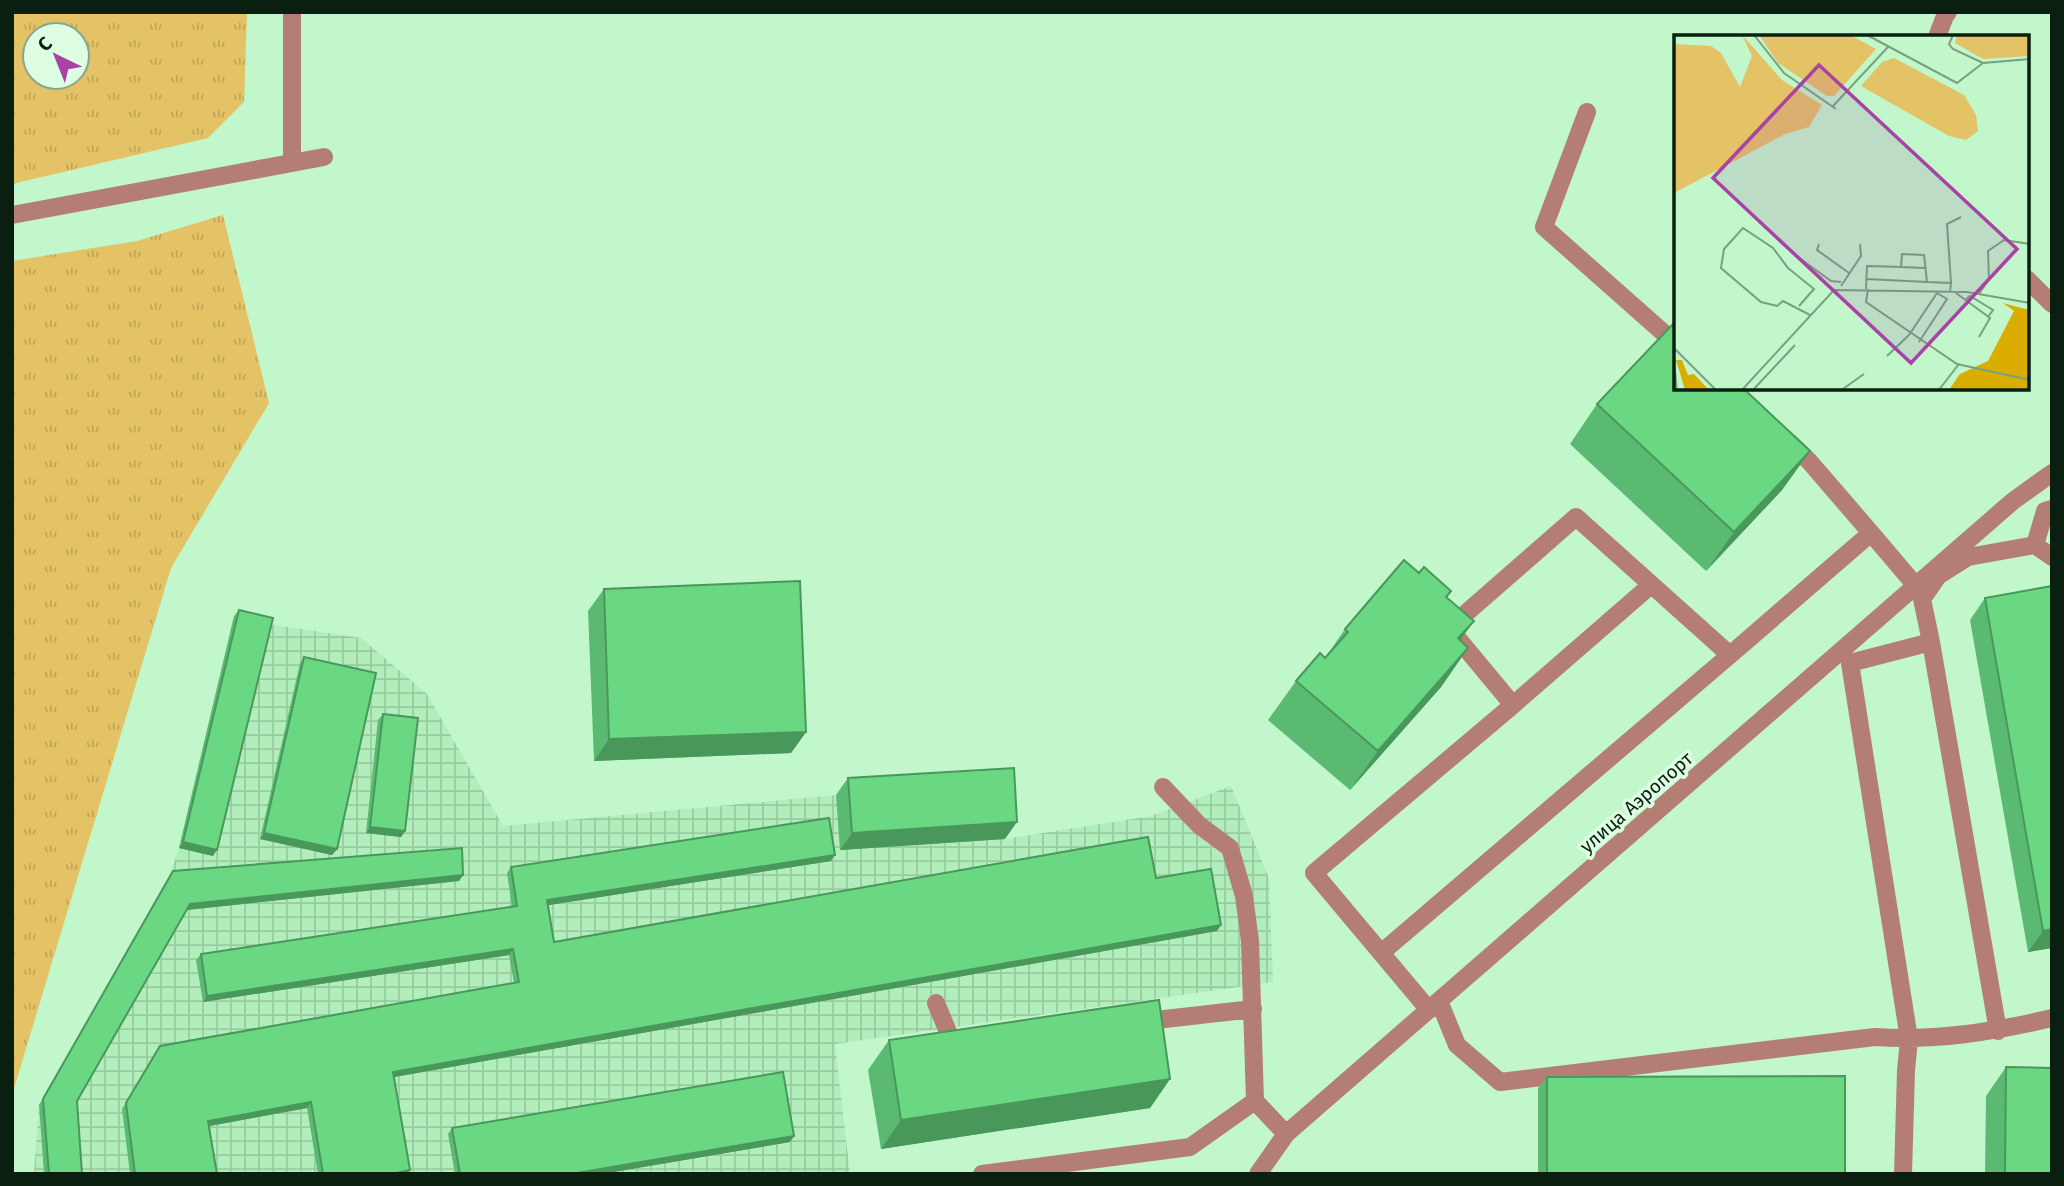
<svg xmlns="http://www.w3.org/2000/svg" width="2064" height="1186" font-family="'Fira Sans',sans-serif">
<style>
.industrial{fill:url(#industrial-grid)}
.grass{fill:url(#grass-tufts);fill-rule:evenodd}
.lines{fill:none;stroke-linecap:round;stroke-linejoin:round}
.minor{stroke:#b57e75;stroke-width:18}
.wall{fill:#5bba71}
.shaded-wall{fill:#4a975c}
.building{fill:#6ad883;stroke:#4a975c;stroke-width:2}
.labels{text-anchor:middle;stroke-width:7;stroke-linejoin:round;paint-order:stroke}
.street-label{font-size:19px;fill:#0a1f0f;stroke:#defee3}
.inset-road{fill:none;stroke:#78a17f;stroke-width:2}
.view{fill:#a942a5;fill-opacity:0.15;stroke:#a942a5;stroke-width:3.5}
.inset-edge{fill:none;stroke:#0a1f0f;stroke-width:3.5}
</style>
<defs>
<pattern id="industrial-grid" width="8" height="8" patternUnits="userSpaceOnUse" patternTransform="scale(1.75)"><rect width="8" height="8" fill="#b2eebc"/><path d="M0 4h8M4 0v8" fill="none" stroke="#98cca0"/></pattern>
<pattern id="grass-tufts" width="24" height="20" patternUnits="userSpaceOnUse" patternTransform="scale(1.75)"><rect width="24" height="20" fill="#e4c266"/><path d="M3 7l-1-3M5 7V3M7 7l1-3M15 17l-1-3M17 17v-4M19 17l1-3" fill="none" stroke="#c2a657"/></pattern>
</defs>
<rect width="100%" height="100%" fill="#c1f7ca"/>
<path class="industrial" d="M234,616L268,624L361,638L427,694L503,826L836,795L1005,839L1151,816L1231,786L1269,878L1273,982L835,1044L850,1174H34L39,1105L169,877L179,848Z"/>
<path class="grass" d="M12,12H247L244,102L208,138L12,184ZM35,35H77V77H35Z
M223,215L269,403L171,568L12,1095V261L137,241Z"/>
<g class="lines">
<path class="minor" d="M292,12V162
M1937,37L1945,16L1948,12
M1587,112L1544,227L1675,343
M12,215L324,157
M2027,279L2052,304
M1789,442L1809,461L1871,533
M2035,545L2045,511L2052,509
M1651,585L1513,705L1449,628L1576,517L1730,655L1871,533L1916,586
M1931,642L1922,599L1938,576L1968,557L2035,545L2052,557
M1163,787L1199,825L1230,848L1244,896L1250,941L1255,1101L1286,1134
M1381,953L1730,655
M1439,1001L1457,1045L1500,1082L1875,1037C1936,1041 1993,1032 2052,1018
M936,1003L953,1044L961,1043
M1429,1010L1314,873L1513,705
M1138,1022L1253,1009
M982,1174L1190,1147L1255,1101
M1258,1174L1286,1134L2013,501L2052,473
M1903,1174L1906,1071L1909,1039L1850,663L1931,642L1998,1031"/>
</g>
<path class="wall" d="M1597,404L1810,451L1782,490L1706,571L1570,444Z
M2052,586V948L2028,952L1970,620L1985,598Z
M604,589L806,732L791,753L594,761L588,611Z
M1446,597L1460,640L1468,648L1441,687L1350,790L1268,720L1296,681L1325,658L1345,629Z
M239,610L213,856L179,848L234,616Z
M304,657L337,849L332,855L260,839L300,663Z
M383,714L405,831L401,837L366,833L378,720Z
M848,778L1005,839L840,850L836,795Z
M831,861L548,905L554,942L1156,878L1221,925L1217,931L394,1077L410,1170L408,1174H318L307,1108L209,1126L217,1174H130L122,1109L160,1046L514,983L509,955L203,1002L196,960L201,954L512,907L507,873L511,867Z
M173,871L463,875L459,881L187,910L77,1101L82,1174H44L39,1105Z
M889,1040L1170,1079L1150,1108L881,1149L868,1070Z
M2006,1067L2052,1174H1985L1986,1096Z
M1547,1077L1845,1174H1538V1088Z
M452,1128L794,1136L790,1142L602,1174H455L448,1134Z"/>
<path class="shaded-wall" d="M1810,451L1782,490L1706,571L1734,532Z
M1474,621L1446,660L1458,638Z
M1468,648L1441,687L1350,790L1378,751Z
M806,732L791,753L594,761L609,739Z
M1017,822L1005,839L840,850L852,833Z
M370,827L405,831L401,837L366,833Z
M264,833L337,849L332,855L260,839Z
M183,842L217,850L213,856L179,848Z
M835,855L831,861L543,906L547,900Z
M463,875L459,881L186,910L190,904Z
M1221,925L1217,931L389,1078L393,1072Z
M2052,929V948L2028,952L2043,931Z
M513,949L509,955L203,1002L207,996Z
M1170,1079L1150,1108L881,1149L901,1120Z
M311,1102L307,1108L204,1127L208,1121Z
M794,1136L790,1142L602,1174H571Z
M410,1170L408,1174H391Z"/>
<path class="building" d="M1673,324L1676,326V388H1743L1810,451L1734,532L1597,404Z
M1404,560L1419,573L1424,567L1451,591L1446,597L1474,621L1458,638L1468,648L1378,751L1296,681L1320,653L1325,658L1348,632L1345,629Z
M800,581L806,732L609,739L604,589Z
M2052,586V929L2043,931L1985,598Z
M239,610L273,618L217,850L183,842Z
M304,657L376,673L337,849L264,833Z
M383,714L418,718L405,831L370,827Z
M1014,768L1017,822L852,833L848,778Z
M829,818L835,855L547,900L554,942L1148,837L1156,878L1211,869L1221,925L393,1072L410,1170L391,1174H323L311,1102L208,1121L217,1174H135L126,1103L160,1046L519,982L513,949L207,996L201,954L517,906L511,867Z
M462,848L463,875L190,904L77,1101L82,1174H49L43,1099L173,871Z
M1159,1000L1170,1079L901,1120L889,1040Z
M2006,1067L2052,1068V1174H2005Z
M783,1072L794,1136L571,1174H460L452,1128Z
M1845,1076V1174H1547V1077Z"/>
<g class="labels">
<g class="street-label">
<text transform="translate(1636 802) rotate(-41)" y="7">улица Аэропорт</text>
</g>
</g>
<g transform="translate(1674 35)">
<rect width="355" height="355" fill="#c1f7ca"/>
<path d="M68,0L108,45L148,70L135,92L111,99L0,158V9L37,11L47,18L66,52L78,21ZM85,0H176L202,14L160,61H153L104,28ZM283,0H355V21L309,24L281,8ZM220,23L290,60L302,80L304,96L292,105L275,101L187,51L208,27Z" fill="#e4c266"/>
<path d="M329,268L355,275V355L274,356L286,339L314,326L340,276ZM2,325H8L14,340L20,339L35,355H11Z" fill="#dbad01"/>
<path class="inset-road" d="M80,0L110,38L162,74M193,0L283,48L309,28L356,24M279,0L275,9L279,14L309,28M159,71L214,12M145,209L143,215L175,238M124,222L157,246L167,247M251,233L227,232L228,219L250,220L253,247L277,248L276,257M193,244L253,247M277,248L273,189L287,182M167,251L187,221L186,209M192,254L193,231L227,232M194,254L192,267L283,329L356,345M282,258L316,283L305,302M305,259L315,244L314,216L330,205L356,209M292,264L296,261L319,275L314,282M125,271L140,254L114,233L99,213L69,193L50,214L47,233L87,267L103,271L109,266L136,280M0,313L43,356M213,321L235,300L263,258L273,264L245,307M0,325L3,356M67,356L160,255L293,257L356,268M78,356L121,310M166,356L190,339M264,356L285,329"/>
<path class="view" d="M145,30L343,214L237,328L39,143Z"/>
<rect width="355" height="355" class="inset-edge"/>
</g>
<rect width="2064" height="1186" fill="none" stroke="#0a1f0f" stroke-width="28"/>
<g transform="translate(56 56) rotate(317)"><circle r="33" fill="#defee3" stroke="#89a58e" stroke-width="2"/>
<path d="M0-5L12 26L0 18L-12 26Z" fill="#a942a5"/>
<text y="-10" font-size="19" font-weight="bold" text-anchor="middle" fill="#0a1f0f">С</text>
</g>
</svg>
